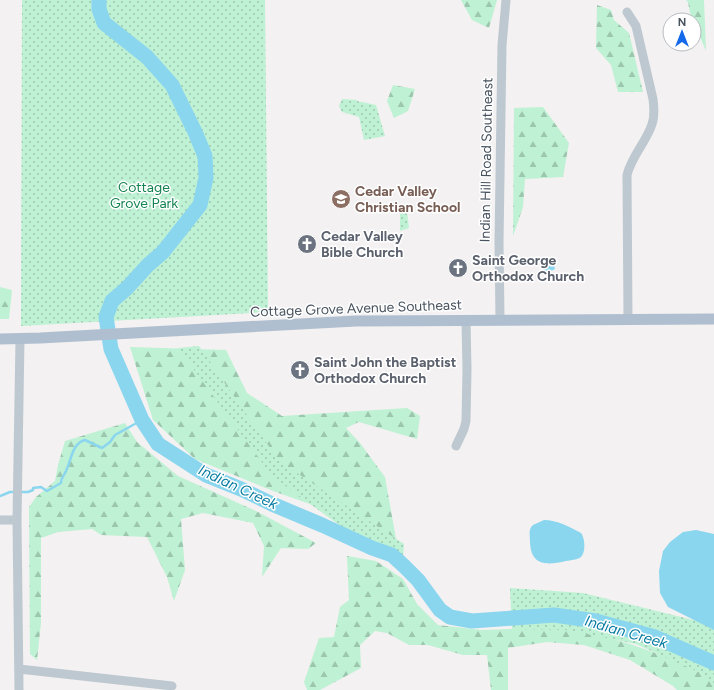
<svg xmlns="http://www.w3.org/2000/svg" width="714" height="690" font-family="Figtree,sans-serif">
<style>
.forest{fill:url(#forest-firs)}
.park{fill:url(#park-dots)}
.water{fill:#8bd6ef}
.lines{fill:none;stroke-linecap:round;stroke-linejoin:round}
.stream{stroke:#8bd6ef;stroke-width:2.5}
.river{stroke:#8bd6ef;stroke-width:15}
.minor{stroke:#bec8d0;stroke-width:9}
.major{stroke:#b0bfd0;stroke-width:11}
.labels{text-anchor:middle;stroke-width:3;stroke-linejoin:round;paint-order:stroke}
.street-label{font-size:14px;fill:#48535f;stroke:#fff}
.park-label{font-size:14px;fill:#158451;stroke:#fff}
.education-label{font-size:14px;font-weight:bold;fill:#785e54;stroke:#fff;text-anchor:start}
.worship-label{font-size:14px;font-weight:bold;fill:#5b616d;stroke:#fff;text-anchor:start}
.water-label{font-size:15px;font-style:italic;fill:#097ca2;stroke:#fff}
</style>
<defs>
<pattern id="forest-firs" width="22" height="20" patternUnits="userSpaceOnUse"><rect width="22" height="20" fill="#bff1d4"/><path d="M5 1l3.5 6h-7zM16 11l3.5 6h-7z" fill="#9dc6af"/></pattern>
<pattern id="park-dots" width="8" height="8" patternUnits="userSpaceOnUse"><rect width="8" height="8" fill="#bff1d4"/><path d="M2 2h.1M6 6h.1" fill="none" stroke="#9dc6af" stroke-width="1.8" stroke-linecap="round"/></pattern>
</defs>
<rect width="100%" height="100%" fill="#f3f1f1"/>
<path class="forest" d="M461,0H497L489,28L472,20Z
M686,0H704L706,51L690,13L688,2Z
M597,5L611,10L614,20L629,33L643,92H618L611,65L596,48Z
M393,85L415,89L408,111L394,118L387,101Z
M543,107L569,143L563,177L525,179L523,207L513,236L514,108Z
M0,287L12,290L9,319H0Z
M130,347L226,350L247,393L282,416L407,408L420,416L417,439L359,422L346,428L360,443L385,477L398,550L344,516L273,491L195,459L153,420Z
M125,423L137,442L178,476L256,511L316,543L308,549L281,548L262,577L264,546L253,523L203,513L181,519L185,570L174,601L167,577L147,537L101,535L92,529L58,532L41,538V623L37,660L30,654L29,507L36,497L55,481L58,465L65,441Z
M347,556L376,561L403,579L417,604L438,625L482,630L571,627L630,644L681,662L714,680V690H677L673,686L630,660L584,645L547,642L508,648V690H491L487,655H463L428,645H409L387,633L375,631L360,645L361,668L320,690H307L304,682L319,638L334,637L340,607L349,600Z"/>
<path class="park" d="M22,0H265L268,312L21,326Z
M342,99L357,100V101L376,105L385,136L364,140L359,117L342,112L339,106Z
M400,204H406L409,228L400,231Z
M199,346L279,461L404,544L402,571L272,476L178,348Z
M510,588L583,593L714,625V686L703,674L636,644L568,630L512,629Z"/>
<path class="water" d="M549,263L554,265L555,269L551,271L547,274L544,275L542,272L546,265Z
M544,520C557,520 570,527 581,533C585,538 586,552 581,557C577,560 571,560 566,561C548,565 531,567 530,542C530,536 528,529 533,525Z
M696,530L714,534V630L668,607L660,593L659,571L663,551L670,542L683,532Z"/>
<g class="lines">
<path class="stream" d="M0,496L10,492H28L33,490V488L41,487L47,491L61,483C61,477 64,476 66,471C71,461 72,443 85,440L102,448L110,442L115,435L142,420"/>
<path class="river" d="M99,0V9L104,23L147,57L172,85L195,132L205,156L206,178L200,205L163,252L148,265L127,288L112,301L106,317L111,349L142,420L158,444L206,475L241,489L272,504L322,525L372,548L392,555L404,566L418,580L440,610L450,617L472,621L554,615L596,621L655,637L714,663"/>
<path class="minor" d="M627,12L636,26L653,99C654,107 655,116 652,124C647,141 632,155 627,175L628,319
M500,320L499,242L502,45L506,0
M456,446L464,429L466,421L467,369L466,320
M0,520H17
M19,669L172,686
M19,690L17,520L20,339"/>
<path class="major" d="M0,339L40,338L356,321L714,319"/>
</g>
<defs>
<g id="school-disc" transform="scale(1)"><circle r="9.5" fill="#8d6e63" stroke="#fff"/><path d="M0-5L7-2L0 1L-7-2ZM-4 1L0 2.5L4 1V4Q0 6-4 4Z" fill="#fff"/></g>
<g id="church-disc" transform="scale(1)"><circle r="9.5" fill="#6b7280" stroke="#fff"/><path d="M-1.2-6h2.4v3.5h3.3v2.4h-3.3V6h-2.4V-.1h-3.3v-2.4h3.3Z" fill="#fff"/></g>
</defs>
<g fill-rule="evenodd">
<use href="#school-disc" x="341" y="199"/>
<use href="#church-disc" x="307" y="244"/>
<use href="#church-disc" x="458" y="268"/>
<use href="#church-disc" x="300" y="370"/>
</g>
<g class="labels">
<g class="street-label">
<text transform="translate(486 160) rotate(-89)" y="5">Indian Hill Road Southeast</text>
<text transform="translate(356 308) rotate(-2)" y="5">Cottage Grove Avenue Southeast</text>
</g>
<g class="park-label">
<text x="144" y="192">Cottage<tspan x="144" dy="16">Grove Park</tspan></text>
</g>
<g class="education-label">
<text x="355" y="196">Cedar Valley<tspan x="355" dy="16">Christian School</tspan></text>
</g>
<g class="worship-label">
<text x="321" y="241">Cedar Valley<tspan x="321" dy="16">Bible Church</tspan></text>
<text x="472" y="265">Saint George<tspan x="472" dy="16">Orthodox Church</tspan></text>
<text x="314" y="367">Saint John the Baptist<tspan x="314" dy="16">Orthodox Church</tspan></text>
</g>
<g class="water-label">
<text transform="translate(238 487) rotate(25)" y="5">Indian Creek</text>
<text transform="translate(626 632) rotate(16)" y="5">Indian Creek</text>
</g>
</g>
<g transform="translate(682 32)"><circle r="19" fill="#ffffff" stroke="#b6babf"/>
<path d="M0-3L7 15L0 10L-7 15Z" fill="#1469ea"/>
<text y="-6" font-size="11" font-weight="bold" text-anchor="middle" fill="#48535f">N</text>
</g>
</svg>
